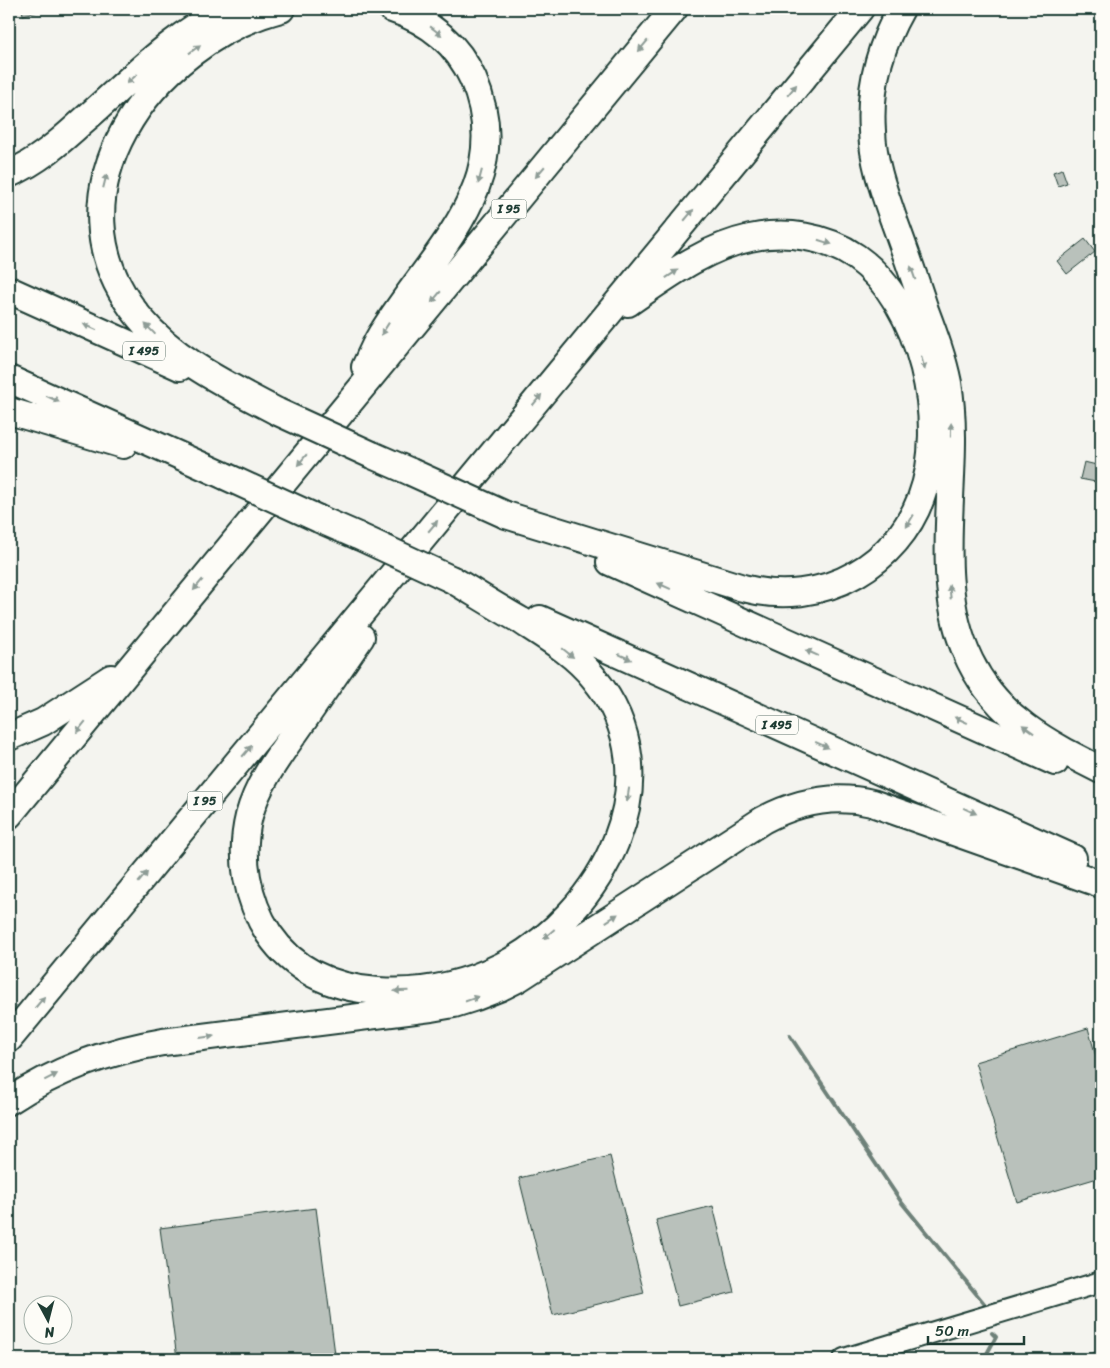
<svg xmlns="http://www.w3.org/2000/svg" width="1110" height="1368" font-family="Sriracha,sans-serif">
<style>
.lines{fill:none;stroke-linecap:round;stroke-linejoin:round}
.stream{stroke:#6e8179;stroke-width:4}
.building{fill:#b9c1bb;stroke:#1f3d34}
.secondary-casing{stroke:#1f3d34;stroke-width:24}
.motorway-casing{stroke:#1f3d34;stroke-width:30}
.secondary{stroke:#fdfcf7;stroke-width:20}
.motorway{stroke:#fdfcf7;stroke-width:26}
.motorway-bridge-casing{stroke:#1f3d34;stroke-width:30;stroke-linecap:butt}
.motorway-bridge{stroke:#fdfcf7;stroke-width:26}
.oneway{fill:#8e9c96}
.labels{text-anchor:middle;stroke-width:4.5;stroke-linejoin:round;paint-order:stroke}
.shield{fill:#fdfcf7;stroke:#62766e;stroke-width:1}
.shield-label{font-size:12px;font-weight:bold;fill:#1f3d34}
</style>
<rect width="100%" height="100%" fill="#f4f4ef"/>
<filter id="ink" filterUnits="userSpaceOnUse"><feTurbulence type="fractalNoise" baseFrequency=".02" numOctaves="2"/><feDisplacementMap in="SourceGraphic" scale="10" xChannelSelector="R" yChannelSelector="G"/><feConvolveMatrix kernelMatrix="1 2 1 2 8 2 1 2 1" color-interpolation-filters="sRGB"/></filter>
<g filter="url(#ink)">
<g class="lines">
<path class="stream" d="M790,1036L902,1203L987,1307
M984,1359L996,1337L992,1333"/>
</g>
<path class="building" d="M22,9H35L36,12L23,15Z
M1062,169L1067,183L1058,186L1053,172Z
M1085,239L1095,252L1067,274L1057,261Z
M1084,462L1101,466V483L1080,479Z
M1088,1028L1101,1074V1177L1017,1202L975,1062Z
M610,1156L644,1293L553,1315L519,1178Z
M713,1206L734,1292L678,1306L656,1220Z
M316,1208L335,1354L293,1359H177L160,1228Z
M1101,1351V1359H1090L1088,1354Z"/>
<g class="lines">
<g class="secondary-casing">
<path id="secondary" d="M844,1359L1101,1282"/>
</g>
<g class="motorway-casing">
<path id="motorway" d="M901,9C880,46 869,88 872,131C873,161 883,189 893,218C904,248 915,279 925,310C934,334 943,358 948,383C963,474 928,575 970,661C998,718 1047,743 1101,770
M9,174C37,162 60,142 83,121C128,82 173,34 227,9
M9,290L180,367
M365,367C371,355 376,341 384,330C433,251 518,182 473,79C457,43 429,21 392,9
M9,379L225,476
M9,411L123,445
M278,412C229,386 175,361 139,317C40,196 152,42 281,9
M372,455L411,472
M506,515L743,588C781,598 821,594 856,574C886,557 909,530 921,498C949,425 922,303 856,257C826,236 785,230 750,238C704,248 666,277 628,303
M319,519L358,536
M610,562L1055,762
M540,619L1073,858
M361,637C341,666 321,695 301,724C281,753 258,782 249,816C239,856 247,900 269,934C295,972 333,988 378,991C421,994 464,985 502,966C603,913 676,778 594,678C574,653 546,637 520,620C497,607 475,593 453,580
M9,737L43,722L111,678
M9,815L674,9
M9,1039L860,9
M9,1101C56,1070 107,1051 163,1042L431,1008L454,1004L476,997L499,988L519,978L763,820C797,802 834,794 872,803L1101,884"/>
</g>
<use href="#secondary" class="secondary"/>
<use href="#motorway" class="motorway"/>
<g class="motorway-bridge-casing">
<path id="motorway-bridge" d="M278,412L372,455
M411,472L506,515
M225,476L319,519
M358,536L453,580"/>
</g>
<use href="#motorway-bridge" class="motorway-bridge"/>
</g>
<defs><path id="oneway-solid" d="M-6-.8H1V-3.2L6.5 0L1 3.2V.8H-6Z" transform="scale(1.25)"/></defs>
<g class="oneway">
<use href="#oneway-solid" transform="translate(436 31) rotate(38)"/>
<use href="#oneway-solid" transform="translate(643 46) rotate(130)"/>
<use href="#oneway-solid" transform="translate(195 49) rotate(-36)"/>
<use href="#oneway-solid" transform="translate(132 79) rotate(139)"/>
<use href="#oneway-solid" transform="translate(792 90) rotate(-50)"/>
<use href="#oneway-solid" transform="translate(540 172) rotate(130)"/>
<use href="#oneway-solid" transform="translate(480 177) rotate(105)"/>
<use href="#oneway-solid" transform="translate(105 181) rotate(-76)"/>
<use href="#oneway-solid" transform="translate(689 215) rotate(-50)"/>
<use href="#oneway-solid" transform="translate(825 242) rotate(18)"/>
<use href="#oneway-solid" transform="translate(913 273) rotate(-109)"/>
<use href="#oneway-solid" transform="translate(672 274) rotate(-34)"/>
<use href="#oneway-solid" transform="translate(436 297) rotate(130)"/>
<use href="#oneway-solid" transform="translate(90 327) rotate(-156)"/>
<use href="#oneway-solid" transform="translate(150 329) rotate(-134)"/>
<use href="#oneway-solid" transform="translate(385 329) rotate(122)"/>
<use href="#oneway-solid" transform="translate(923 363) rotate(74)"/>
<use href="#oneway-solid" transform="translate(53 399) rotate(24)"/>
<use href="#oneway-solid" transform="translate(537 400) rotate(-50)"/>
<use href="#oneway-solid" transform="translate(951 430) rotate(-89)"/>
<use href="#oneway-solid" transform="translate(302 460) rotate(130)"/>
<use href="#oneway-solid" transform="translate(910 521) rotate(121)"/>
<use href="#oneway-solid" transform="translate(433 526) rotate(-50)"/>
<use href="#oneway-solid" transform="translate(198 585) rotate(130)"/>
<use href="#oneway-solid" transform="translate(664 586) rotate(-156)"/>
<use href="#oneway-solid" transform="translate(950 592) rotate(-96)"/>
<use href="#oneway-solid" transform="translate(568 653) rotate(39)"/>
<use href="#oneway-solid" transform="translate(812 653) rotate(-156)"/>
<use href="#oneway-solid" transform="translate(625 657) rotate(24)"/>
<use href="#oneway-solid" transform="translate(961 720) rotate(-156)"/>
<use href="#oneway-solid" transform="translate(81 727) rotate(129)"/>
<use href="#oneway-solid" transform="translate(1028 729) rotate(-144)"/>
<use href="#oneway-solid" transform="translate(822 745) rotate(24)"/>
<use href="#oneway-solid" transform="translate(247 751) rotate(-50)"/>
<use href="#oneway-solid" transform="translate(628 795) rotate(99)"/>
<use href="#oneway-solid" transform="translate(970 811) rotate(24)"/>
<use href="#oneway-solid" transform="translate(143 877) rotate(-50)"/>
<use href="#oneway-solid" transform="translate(612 918) rotate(-33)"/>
<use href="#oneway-solid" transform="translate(549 934) rotate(139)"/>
<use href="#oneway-solid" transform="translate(401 991) rotate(178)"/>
<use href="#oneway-solid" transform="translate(472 999) rotate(-19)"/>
<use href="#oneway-solid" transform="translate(40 1002) rotate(-50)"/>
<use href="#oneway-solid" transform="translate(207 1037) rotate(-7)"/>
<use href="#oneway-solid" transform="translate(51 1077) rotate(-27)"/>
</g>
</g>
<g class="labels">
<g class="shield">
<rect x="491.5" y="199.5" width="35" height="19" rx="4"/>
<rect x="123" y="341.5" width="42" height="19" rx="4"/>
<rect x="756" y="715.5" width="42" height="19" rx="4"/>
<rect x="187.5" y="791.5" width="35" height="19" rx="4"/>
</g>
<g class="shield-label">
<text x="509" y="213">I 95</text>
<text x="144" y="355">I 495</text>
<text x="777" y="729">I 495</text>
<text x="205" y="805">I 95</text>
</g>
</g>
<rect width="1110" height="1368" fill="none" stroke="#fdfcf7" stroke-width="30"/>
<rect x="15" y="15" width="1080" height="1338" fill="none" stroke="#1f3d34" stroke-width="2" filter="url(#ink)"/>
<g transform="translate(48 1320) rotate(173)"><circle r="24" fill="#fdfcf7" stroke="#a4b0a9"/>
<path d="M0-4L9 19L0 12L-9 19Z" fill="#1f3d34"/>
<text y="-8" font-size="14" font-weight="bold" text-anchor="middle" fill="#1f3d34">N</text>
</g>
<path d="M928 1336v8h96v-8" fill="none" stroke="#1f3d34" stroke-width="2.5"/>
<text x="935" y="1336" font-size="15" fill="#1f3d34" stroke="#fdfcf7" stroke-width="4" paint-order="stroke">50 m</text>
</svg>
